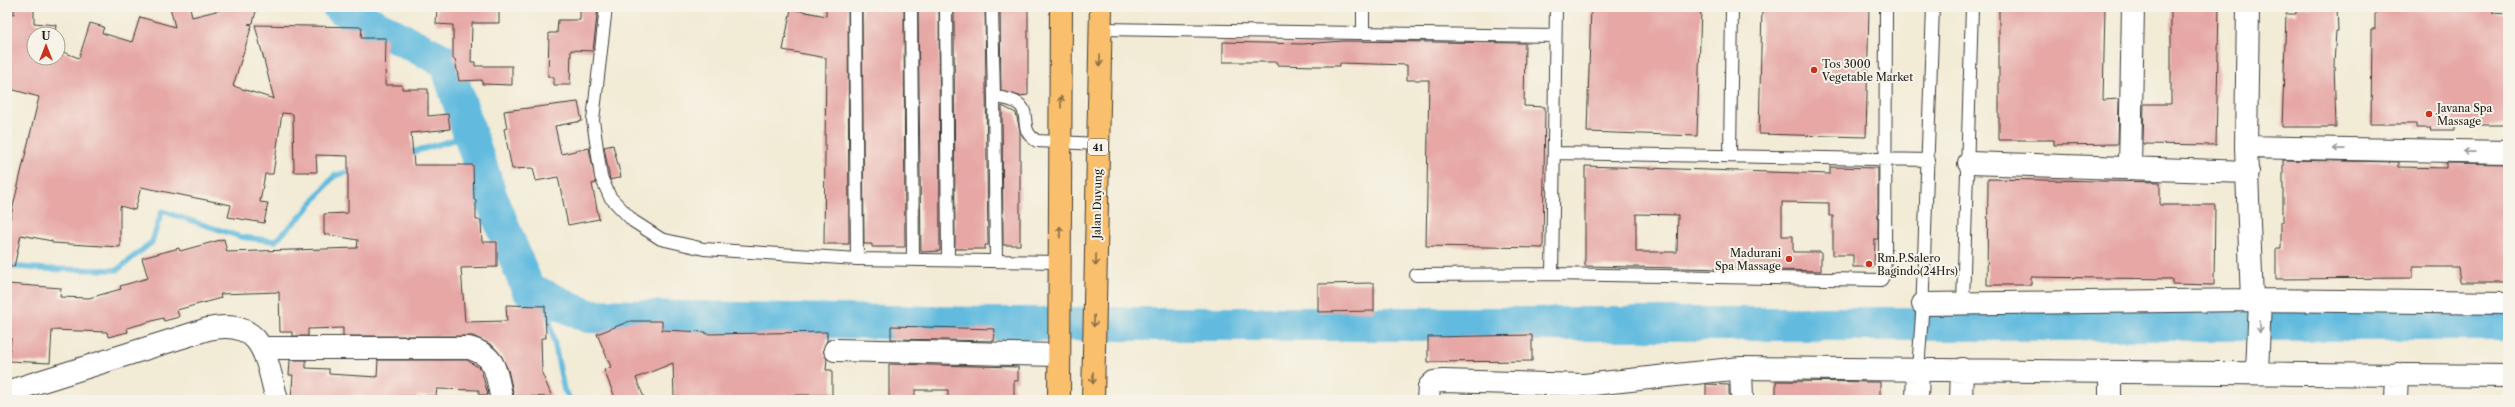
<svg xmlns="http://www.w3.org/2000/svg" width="2515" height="407" font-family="'Libre Caslon Text',serif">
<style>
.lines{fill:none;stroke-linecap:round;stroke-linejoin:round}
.stream{stroke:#62bbdf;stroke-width:5.5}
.river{stroke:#62bbdf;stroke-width:34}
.building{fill:#e6a7a5;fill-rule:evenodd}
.service-casing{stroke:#3c3b38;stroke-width:14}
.minor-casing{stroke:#3c3b38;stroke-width:24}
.trunk-casing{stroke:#3c3b38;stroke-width:24}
.service{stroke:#fff;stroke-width:12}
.minor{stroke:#fff;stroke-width:22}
.trunk{stroke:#f9bf6d;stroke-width:22}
.oneway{stroke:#8a6e44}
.oneway2{stroke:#999}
.poi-dot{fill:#c8321e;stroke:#f7f3e8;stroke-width:1.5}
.labels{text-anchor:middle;stroke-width:4;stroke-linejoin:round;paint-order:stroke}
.shield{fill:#f7f3e8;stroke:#5e5c59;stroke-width:1}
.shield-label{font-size:10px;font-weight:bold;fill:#1c1c1c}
.poi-label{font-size:11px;fill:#1c1c1c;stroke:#f7f3e8;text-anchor:start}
.street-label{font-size:11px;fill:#1c1c1c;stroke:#f7f3e8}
</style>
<rect width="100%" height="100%" fill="#f7f3e8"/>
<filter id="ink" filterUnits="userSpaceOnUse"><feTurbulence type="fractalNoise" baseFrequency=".025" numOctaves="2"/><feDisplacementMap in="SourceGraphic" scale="8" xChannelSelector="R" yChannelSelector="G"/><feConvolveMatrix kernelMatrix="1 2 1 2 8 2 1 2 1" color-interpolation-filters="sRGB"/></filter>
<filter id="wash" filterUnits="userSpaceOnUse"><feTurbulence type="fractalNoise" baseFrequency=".012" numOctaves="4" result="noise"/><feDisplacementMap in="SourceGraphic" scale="16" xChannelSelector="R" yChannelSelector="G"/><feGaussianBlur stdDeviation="0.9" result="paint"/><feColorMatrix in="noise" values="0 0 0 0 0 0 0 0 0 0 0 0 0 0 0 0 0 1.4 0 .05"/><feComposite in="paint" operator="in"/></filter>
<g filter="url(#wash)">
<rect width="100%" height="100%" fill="#f2ebd5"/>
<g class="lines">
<path class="stream" d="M406,154L470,135
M7,266L44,269L117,270L152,242L162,211L241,237L275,241L303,214L334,176L354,170
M545,297L564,390L571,400"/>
<path class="river" d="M339,7L446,62L490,195L528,289L588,316L984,324H2508"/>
</g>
<g id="blocks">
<path class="building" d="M14,7H34V23L56,25L55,34H34V58H58V50L79,58L90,23L104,27L102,33L132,42L140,17L175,27L170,7H190L192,17L232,7H257L253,23L248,24L252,25L233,86L274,99L255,25L362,27L361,38H386L385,85H402V89H428V116L448,114L450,129L411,133L414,165H473L474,200H476V220H481L482,242H497V267L461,268L465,322L507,321L506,305L545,306L546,338H541L542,373L552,397L514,396L508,370L501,355L492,345L473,336H343V328L308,329V336H292V332H280L279,292L220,294L221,298L177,310L179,317L164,321L163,318L127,328L128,332L108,337L107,332L52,330L50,363L9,361L11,338H7V284L61,288L60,297L89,298L121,289L120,286L148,278L142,258L179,248L180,251L224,239L227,252L357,248L358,240L324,234V214L348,213V156L316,155L317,172H294L293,114L282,113L273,174H265L260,202L268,203L264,223L228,217L231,205L141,187L135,210L120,206V247L52,243V241L21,235L14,267L7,266V218L10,219L39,97L7,88V13L14,14Z
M437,7H499V23H472L471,62H475V66H512V85L482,84V80L459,81L455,59H453V25L436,24Z
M580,7H598L593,51L571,50L570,85H554V77H548L549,33H557L558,20H580Z
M826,7H848L849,244H824L826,58L783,50L791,9L826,16Z
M862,7H904L905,247H872V244H864Z
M918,7H939L940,251L921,252Z
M954,7H985L988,245H985V249H955Z
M1000,7H1028V95L1019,96L1001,91Z
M1591,7H1701L1697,136L1587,132Z
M1762,7H1869L1866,137L1759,134Z
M1999,7H2105L2103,100L2119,99L2118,144L2054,145V140H1999Z
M2171,7H2219L2216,145L2143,144L2144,104H2171Z
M2296,7H2337L2338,31H2336L2334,64L2336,127H2282L2286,14H2296Z
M2375,7H2493V13L2507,14L2508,125H2455V130H2430L2431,128H2416V124H2371L2372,29H2375Z
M1343,41L1525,43L1524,106L1545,107L1543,248L1426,246L1429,80H1407V65L1340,63V66H1317L1277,65V62H1223V42L1303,44Z
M578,102L582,121L555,126L561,154L589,148L596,183L592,184L599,219L568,225L558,177L536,181L533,168L512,169L504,129L507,128L504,111Z
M1002,106L1016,113L1020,131V245H1003Z
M613,145L621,177L610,180L604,147Z
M2283,160L2399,162V167L2446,168V163L2508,164V282H2460L2458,267H2413V278L2276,279V249H2281V222H2283Z
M1585,166L1830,174V167L1878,168V239H1875L1874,267H1853V255H1833V216H1829V203L1782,202V236H1793V252H1821V271L1585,266ZM1636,214L1678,215L1677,252H1636Z
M1988,179L2160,182V205H2215L2214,285L2172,284V279L2031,277V285H1987Z
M1374,283V311L1318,312V284Z
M630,321H662V330L706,332V334L827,332V341L823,350L827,359L826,370H832V395H787V400H679V396H674L673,363L636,378L645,400H616L604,370L611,367L597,334Z
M891,326L995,329L994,341L891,339Z
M1532,335V361L1428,362V337Z
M290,360H306V368L329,369V374L377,377L378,360H467L481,369L488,395H479V390L437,389L436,396H417V400L291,398L293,375H289Z
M889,364L1018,367V381H1014V400H948V390H915V400H889Z
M1776,381L1880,382V400H1776Z
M1706,384L1729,385V400H1706Z"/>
</g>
</g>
<g filter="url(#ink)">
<use href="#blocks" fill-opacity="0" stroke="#3c3b38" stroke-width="1"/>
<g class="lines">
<g class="service-casing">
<path id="service" d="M606,7L593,120L601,177L610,197L633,221L661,239L704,249L857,259L1060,262
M855,7L857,259
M911,7L913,259
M946,7L948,260
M992,7L994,97C1045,102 1011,126 1037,141L1098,144
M1101,29L1555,36
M1363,33V7
M994,97L996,260
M1554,153L1929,160
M1730,155L1732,7
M1552,274L1556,7
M1416,275L1552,274L1881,280L1884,275L1885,254L1886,7
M1963,304L1972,7
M1918,369L1922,315L1933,7"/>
</g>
<g class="minor-casing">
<path id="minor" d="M2248,7L2246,147L2252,300
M2246,147L2508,152
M1969,163L2248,172
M2130,167L2133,7
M1923,304L2252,300L2508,303
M263,348H469C498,356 496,374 502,400
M835,350L1059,355
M1741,368L1742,400
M2257,372L2260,300
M7,392L208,329C264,317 266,359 277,400
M1428,400L1429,387L1434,382L1443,381L1584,385L1741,368L2508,376
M1917,400L1918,369
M1961,400L1962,369
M2110,400V373
M2396,400L2397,374"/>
</g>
<g class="trunk-casing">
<path id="trunk" d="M1059,400L1061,7
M1093,400L1101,7"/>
</g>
<use href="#service" class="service"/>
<use href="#minor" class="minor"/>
<use href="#trunk" class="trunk"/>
</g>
<defs><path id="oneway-shaft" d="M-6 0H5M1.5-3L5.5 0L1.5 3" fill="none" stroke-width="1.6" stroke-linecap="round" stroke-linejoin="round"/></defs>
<g class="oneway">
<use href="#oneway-shaft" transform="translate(1100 60) rotate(91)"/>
<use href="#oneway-shaft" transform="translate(1061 102) rotate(-90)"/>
<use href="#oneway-shaft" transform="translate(1060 232) rotate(-90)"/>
<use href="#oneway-shaft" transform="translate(1096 260) rotate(91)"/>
<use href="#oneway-shaft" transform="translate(1094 321) rotate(92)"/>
<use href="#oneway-shaft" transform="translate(1093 378) rotate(90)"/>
</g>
<g class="oneway2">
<use href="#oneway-shaft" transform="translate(2339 149) rotate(-179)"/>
<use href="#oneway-shaft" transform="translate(2469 152) rotate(-179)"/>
<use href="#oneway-shaft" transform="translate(2260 327) rotate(92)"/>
</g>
</g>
<g class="poi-dot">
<circle cx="1814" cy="70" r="4"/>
<circle cx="2429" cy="114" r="4"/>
<circle cx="1789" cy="259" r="4"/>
<circle cx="1869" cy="264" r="4"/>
</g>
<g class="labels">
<rect class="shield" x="1088" y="139" width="20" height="16" rx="3"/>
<g class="shield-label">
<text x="1098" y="151">41</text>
</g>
<g class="poi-label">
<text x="1822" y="68">Tos 3000<tspan x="1822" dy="13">Vegetable Market</tspan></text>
<text x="2437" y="112">Javana Spa<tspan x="2437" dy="13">Massage</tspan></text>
<text x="1781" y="257" text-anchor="end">Madurani<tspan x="1781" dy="13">Spa Massage</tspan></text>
<text x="1877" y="262">Rm.P.Salero<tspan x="1877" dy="13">Bagindo(24Hrs)</tspan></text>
</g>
<g class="street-label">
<text transform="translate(1097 204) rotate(-89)" y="4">Jalan Duyung</text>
</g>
</g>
<rect width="2515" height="407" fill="none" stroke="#f7f3e8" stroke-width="24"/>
<g transform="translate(46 46)"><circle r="19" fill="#f7f3e8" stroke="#9f9d96"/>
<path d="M0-3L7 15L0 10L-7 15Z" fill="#c8321e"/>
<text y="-6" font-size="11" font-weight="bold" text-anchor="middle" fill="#1c1c1c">U</text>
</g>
</svg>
